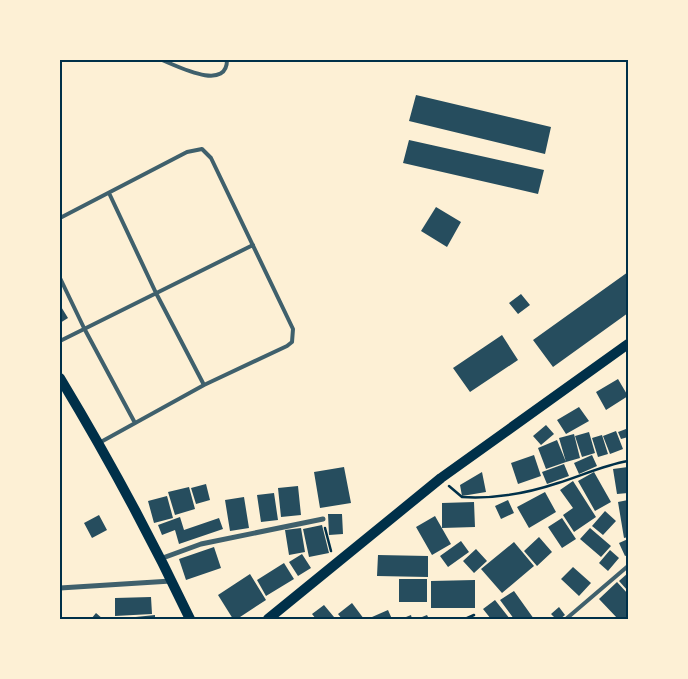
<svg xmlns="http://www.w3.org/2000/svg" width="688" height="679" font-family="Manrope,sans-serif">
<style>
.building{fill:#264d5e}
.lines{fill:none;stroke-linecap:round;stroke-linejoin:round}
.path{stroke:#003049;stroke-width:2.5}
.service{stroke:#3f606c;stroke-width:4}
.minor{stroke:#3f606c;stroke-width:5}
.secondary{stroke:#003049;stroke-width:10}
.neatline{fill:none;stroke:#003049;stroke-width:2}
</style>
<rect width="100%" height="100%" fill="#fdf0d5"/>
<path class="building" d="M416,95L551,127L545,154L409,121Z
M409,140L544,170L538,194L403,163Z
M436,207L461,222L447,247L421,231Z
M628,272V313L553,367L533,340Z
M521,294L530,305L518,314L509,303Z
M60,305L68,318L60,323Z
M502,335L518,360L470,392L453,368Z
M618,379L628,396L606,410L596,392Z
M579,407L589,421L566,434L557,420Z
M546,425L554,434L541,445L533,436Z
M626,429L628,437L621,439L618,432Z
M616,431L623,449L610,454L603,436Z
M589,432L595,453L582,457L575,436Z
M574,434L580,458L566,462L559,438Z
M602,435L608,454L598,457L592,438Z
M557,440L566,462L546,469L538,448Z
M534,455L541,476L518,484L511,463Z
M592,455L597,466L579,474L574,463Z
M564,464L569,476L547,484L542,472Z
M344,467L351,503L320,508L314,472Z
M628,467V493L617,494L613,469Z
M482,472L486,492L462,496L460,485Z
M594,472L611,502L595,511L578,481Z
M573,481L596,517L574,532L563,515L573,508L560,490Z
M206,484L210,500L196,504L191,488Z
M298,486L301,515L281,517L278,488Z
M189,487L195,509L175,515L168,492Z
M545,492L556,512L529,528L517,507Z
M274,493L278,520L261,522L257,495Z
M167,496L173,518L154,523L148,501Z
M244,497L249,528L230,531L225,500Z
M508,500L514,513L501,519L495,506Z
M628,500V537L624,538L618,502Z
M474,502L475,527L442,528V503Z
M605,511L616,521L603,535L592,526Z
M328,514H342L343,534L329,535Z
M99,515L107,530L92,538L84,523Z
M435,516L451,544L432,555L416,527Z
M180,517L184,530L219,518L223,529L179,544L175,530L162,535L158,525Z
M562,518L576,539L562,548L548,527Z
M322,525L329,553L309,557L303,529Z
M301,528L305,552L289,555L285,530Z
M590,528L611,546L601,557L580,539Z
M539,537L552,552L537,566L524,551Z
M628,539V555L625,556L619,543Z
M461,541L469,552L448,567L440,556Z
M514,542L534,566L502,593L481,569Z
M214,547L221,568L186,580L179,559Z
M476,549L487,561L474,573L463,561Z
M610,550L619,558L608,571L599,563Z
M302,554L311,568L298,576L289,562Z
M378,555L428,556V577L377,576Z
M284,563L294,579L266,596L257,580Z
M573,567L591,583L579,596L561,579Z
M628,573V591L619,581Z
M250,574L266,600L237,619H233L218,595Z
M399,579H427V602H399Z
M475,580V608H431V581Z
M617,582L628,594V616L625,619H618L599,599Z
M514,591L534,619H514L500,600Z
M151,597L152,614L115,616V598Z
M495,600L510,619H491L483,609Z
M352,603L364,619H342L338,614Z
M324,605L334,617L330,619H316L312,614Z
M559,607L565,615L560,619H556L551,614Z
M388,610L392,619H373L372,617Z
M96,613L103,619H91Z
M155,615V619H126V618Z
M411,615L412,619H401Z
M427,615L429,619H417Z"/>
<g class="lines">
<path class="path" d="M449,486L462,497C494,499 528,493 558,483C581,476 604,465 628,461
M325,528L331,551
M465,619L474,615"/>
<path class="service" d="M162,60C177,66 227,92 227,60
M109,193L156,293L204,385
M60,218L187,152L202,149L211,158L293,329L292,342L287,346L204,385L99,443
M60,278L84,328L135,423
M60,341L253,245
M566,619L628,566"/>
<path class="minor" d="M160,559L201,544L323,519
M60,588L171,581"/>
<path class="secondary" d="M60,378C107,456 151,537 190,619
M268,619L441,478L628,344"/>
</g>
<rect width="688" height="679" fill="none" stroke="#fdf0d5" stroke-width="122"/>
<rect x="61" y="61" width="566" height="557" class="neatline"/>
</svg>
